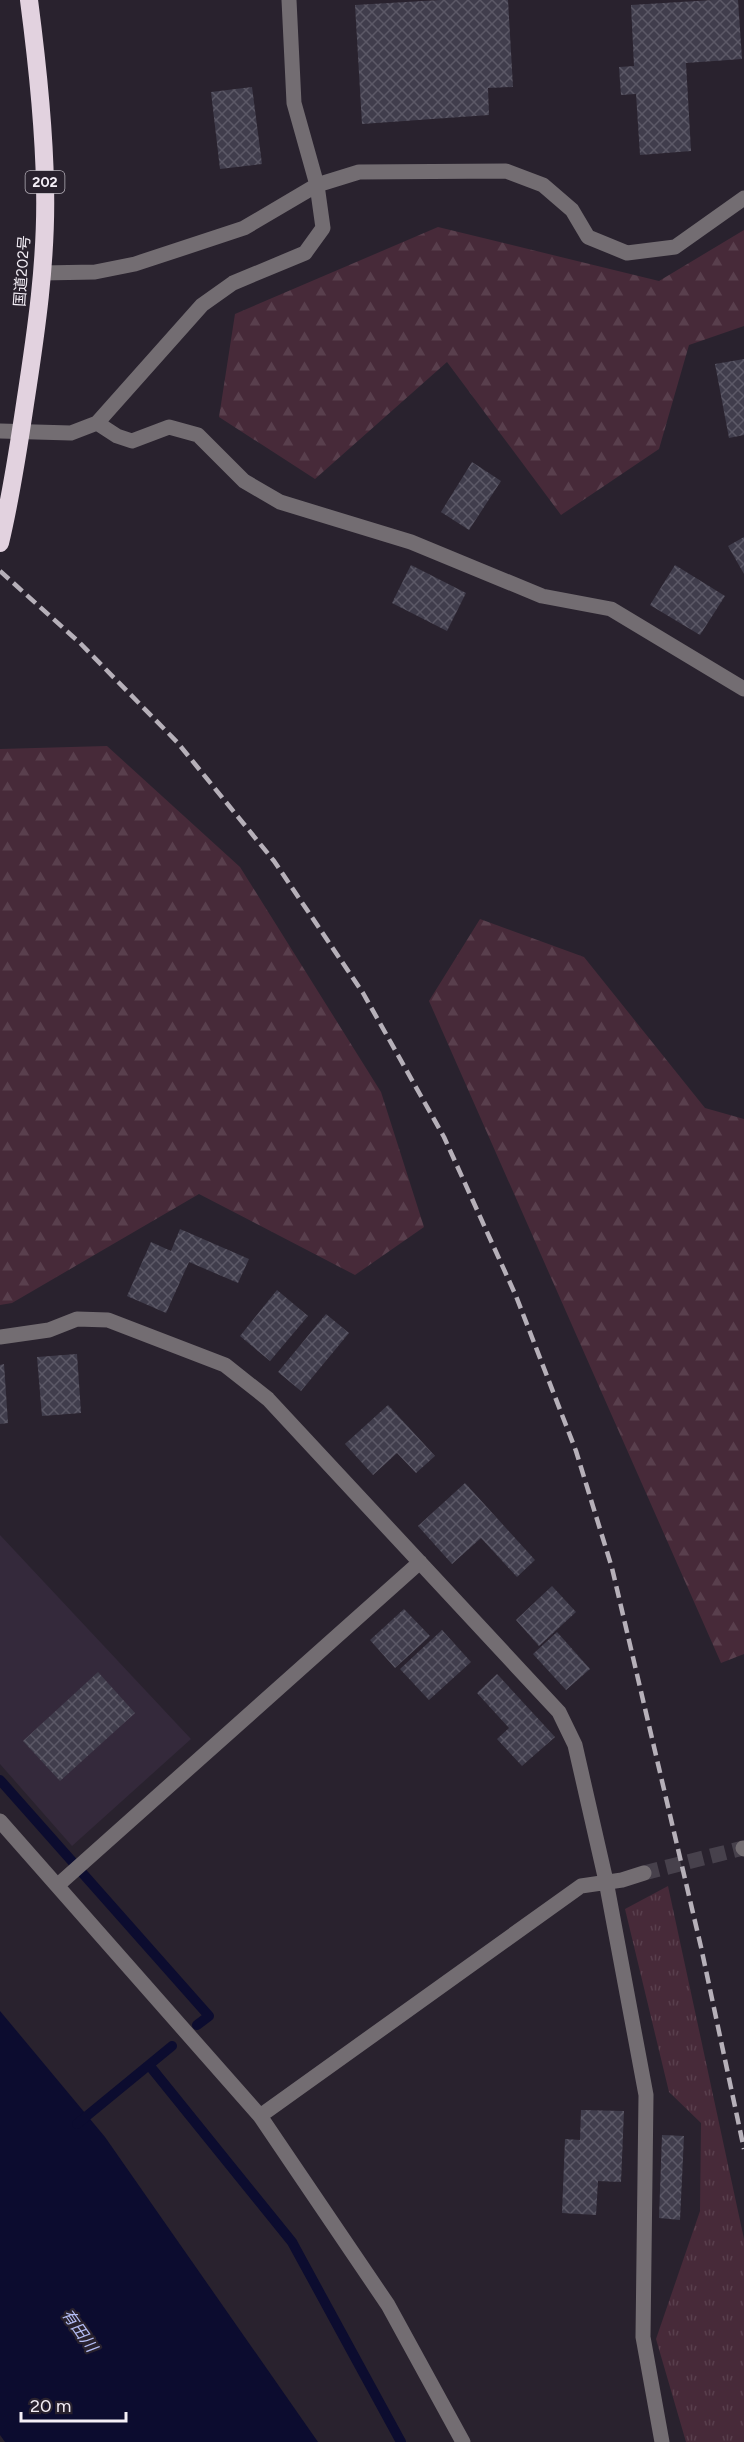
<svg xmlns="http://www.w3.org/2000/svg" width="744" height="2442" font-family="Figtree,'Noto Sans JP',sans-serif">
<style>
.built{fill:#34293b}
.grass{fill:url(#grass-tufts)}
.forest{fill:url(#forest-firs)}
.water{fill:#0c0c2f}
.lines{fill:none;stroke-linecap:round;stroke-linejoin:round}
.stream{stroke:#0c0c2f;stroke-width:10}
.building{fill:url(#building-cross-hatch)}
.minor-tunnel{stroke:#47414c;stroke-width:15;stroke-dasharray:15 8;stroke-linecap:butt}
.minor{stroke:#736d72;stroke-width:15}
.highway{stroke:#e2d2df;stroke-width:18}
.rail{stroke:#b6b0b9;stroke-width:4.5;stroke-dasharray:12 6;stroke-linecap:butt}
.labels{text-anchor:middle;stroke-width:4.5;stroke-linejoin:round;paint-order:stroke}
.shield{fill:#29222e;stroke:#b7b2bb;stroke-width:1.5}
.shield-label{font-size:14px;font-weight:bold;fill:#f4eff7}
.street-label{font-size:15px;fill:#f4eff7;stroke:#29222e}
.water-label{font-size:16px;font-style:italic;fill:#b4bdf4;stroke:#29222e}
</style>
<defs>
<pattern id="grass-tufts" width="24" height="20" patternUnits="userSpaceOnUse" patternTransform="scale(1.5)"><rect width="24" height="20" fill="#472a39"/><path d="M3 7l-1-3M5 7V3M7 7l1-3M15 17l-1-3M17 17v-4M19 17l1-3" fill="none" stroke="#593f4d"/></pattern>
<pattern id="forest-firs" width="22" height="20" patternUnits="userSpaceOnUse" patternTransform="scale(1.5)"><rect width="22" height="20" fill="#472a39"/><path d="M5 1l3.5 6h-7zM16 11l3.5 6h-7z" fill="#593f4d"/></pattern>
<pattern id="building-cross-hatch" width="8" height="8" patternUnits="userSpaceOnUse" patternTransform="scale(1.5)"><rect width="8" height="8" fill="#403d4c"/><path d="M0 0l8 8M0 8l8-8" fill="none" stroke="#5c5967"/></pattern>
</defs>
<rect width="100%" height="100%" fill="#29222e"/>
<path class="built" d="M0,1535L191,1739L72,1846L0,1764Z"/>
<path class="grass" d="M668,1886L744,2239V2442H686L656,2339L700,2211L701,2123L669,2092L625,1909Z"/>
<path class="forest" d="M438,227L659,281L744,230V326L689,345L659,449L561,515L447,362L315,479L219,417L235,314Z
M107,746L240,867L381,1092L424,1227L355,1275L199,1194L12,1303L0,1305V749Z
M480,919L584,957L705,1108L744,1119V1654L721,1663L429,1001Z"/>
<path class="water" d="M0,2011L105,2137L318,2442H5L0,2435Z"/>
<g class="lines">
<path class="stream" d="M0,1780L209,2016L197,2025
M149,2065L292,2242L401,2442
M77,2124L172,2046"/>
</g>
<path class="building" d="M440,0H508L513,87L488,88L489,115L362,124L355,5Z
M713,0H738L742,59L686,63L691,151L640,155L636,94L621,95L619,67L634,66L631,5Z
M252,87L262,164L220,169L211,92Z
M744,359V435L729,438L715,364Z
M472,462L501,481L469,530L441,512Z
M744,537V574L728,546Z
M411,565L466,593L447,631L392,603Z
M675,565L725,596L700,635L650,605Z
M180,1229L249,1259L238,1283L189,1262L166,1313L127,1296L151,1242L171,1251Z
M277,1290L308,1316L270,1361L240,1336Z
M326,1314L349,1333L301,1391L278,1372Z
M77,1354L81,1413L42,1416L37,1357Z
M4,1364L8,1423L0,1424V1365Z
M388,1405L435,1456L416,1473L397,1453L373,1475L345,1444Z
M465,1483L535,1560L517,1577L481,1538L452,1564L418,1526Z
M552,1586L576,1612L539,1646L516,1620Z
M404,1609L430,1636L395,1668L370,1640Z
M442,1630L471,1662L429,1700L400,1669Z
M557,1632L590,1669L566,1690L533,1654Z
M98,1672L135,1713L60,1781L23,1741Z
M497,1674L555,1737L522,1766L497,1739L509,1728L477,1693Z
M581,2110L624,2111L621,2182L598,2181L596,2215L562,2213L565,2139L580,2140Z
M662,2135L684,2136L680,2220L659,2218Z"/>
<g class="lines">
<path class="minor-tunnel" d="M644,1873L743,1848"/>
<path class="minor" d="M42,273L95,272L135,264L244,228L317,185L294,103L289,0
M97,423L117,436L132,441L169,427L198,435L244,481L280,502L411,542L542,596L611,609L744,689
M0,431L71,433L97,423L202,305L233,283L305,253L323,228L317,185L359,172L506,171L543,185L572,210L588,237L627,253L675,247L744,198
M0,1337L49,1330L77,1319L108,1320L225,1365L268,1399L559,1712L575,1745L606,1881L646,2095L643,2337L662,2442
M0,1821L260,2116L388,2305L463,2442
M743,1848L744,1849
M58,1885L420,1562
M260,2116L581,1886L622,1880L644,1873"/>
<path class="highway" d="M0,543C11,497 18,451 25,404C36,333 47,259 45,186C44,124 37,61 29,0"/>
<path class="rail" d="M0,571L80,643L177,742L274,861L363,993L444,1137L516,1296L576,1451L612,1568L701,1947L744,2149"/>
</g>
<g class="labels">
<rect class="shield" x="25.5" y="171" width="39" height="22" rx="4.5"/>
<g class="shield-label">
<text x="45" y="187">202</text>
</g>
<g class="street-label">
<text transform="translate(22 271) rotate(-86)" y="5">国道202号</text>
</g>
<g class="water-label">
<text transform="translate(80 2330) rotate(55)" y="6">有田川</text>
</g>
</g>
<path d="M21 2412v9h105v-9" fill="none" stroke="#f4eff7" stroke-width="3"/>
<text x="30" y="2412" font-size="18" fill="#f4eff7" stroke="#29222e" stroke-width="4.5" paint-order="stroke">20 m</text>
</svg>
